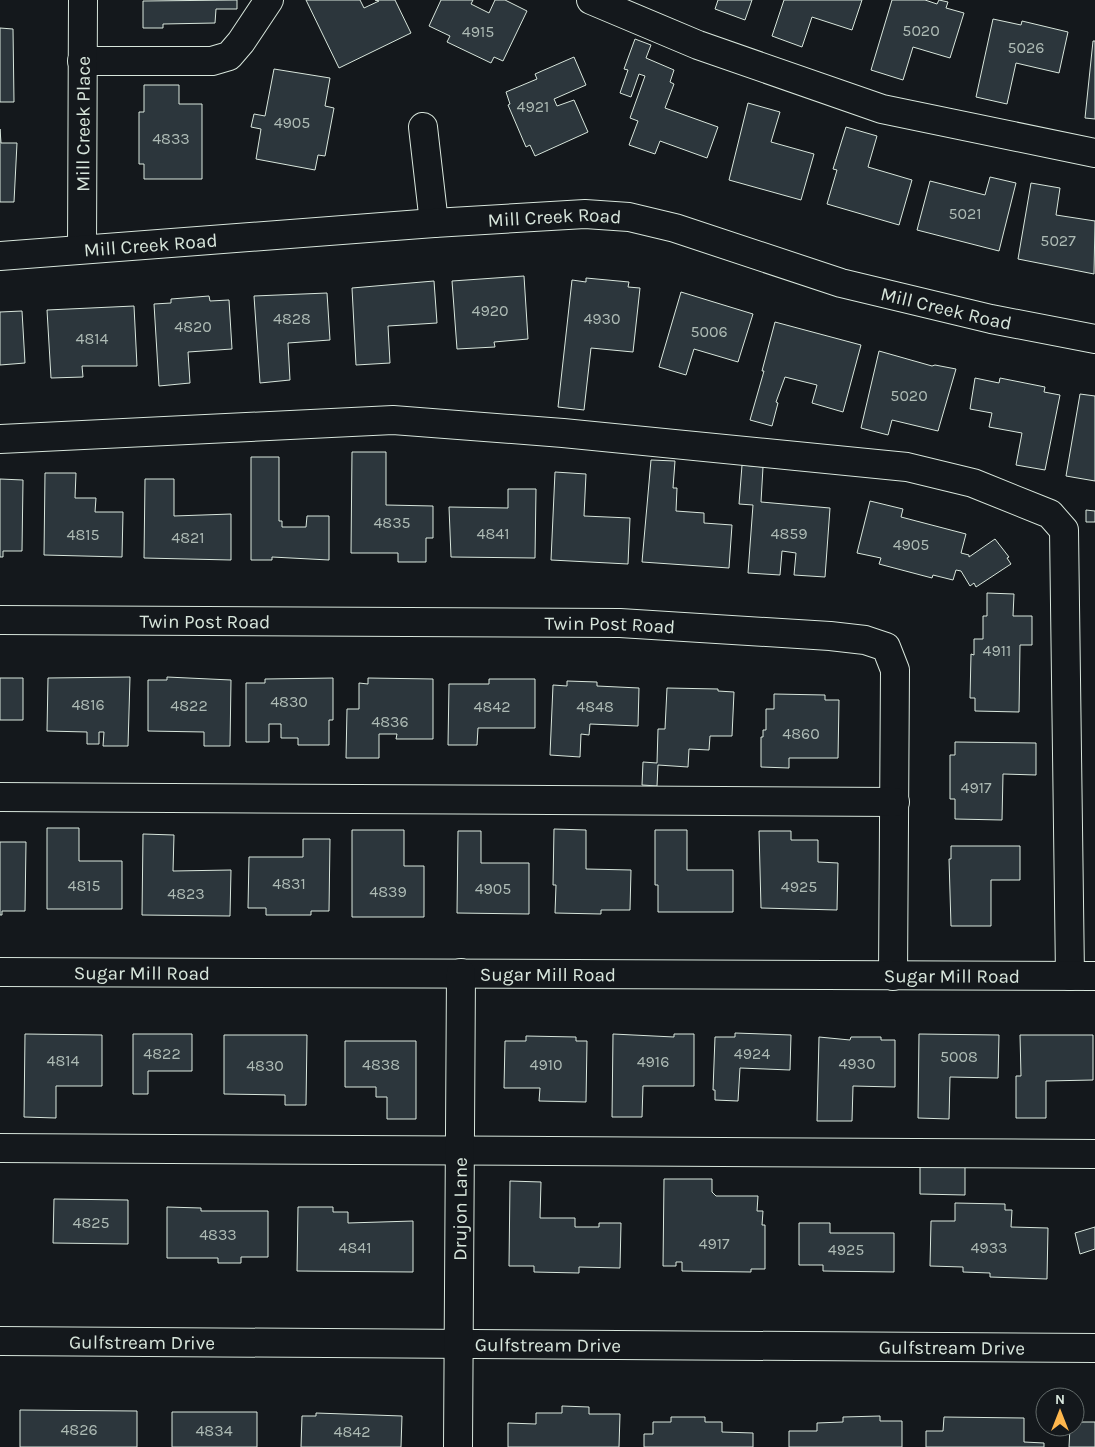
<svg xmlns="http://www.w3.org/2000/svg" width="1095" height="1447" font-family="Karla,sans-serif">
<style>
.building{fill:#2c363c;stroke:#d8e6dc}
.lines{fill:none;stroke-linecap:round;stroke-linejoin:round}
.minor-casing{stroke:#d8e6dc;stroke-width:30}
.minor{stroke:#14181c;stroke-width:28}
.labels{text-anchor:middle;stroke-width:4;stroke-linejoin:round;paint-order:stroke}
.number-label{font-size:16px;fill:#adbab4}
.street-label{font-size:19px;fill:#d8e6dc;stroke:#14181c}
</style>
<rect width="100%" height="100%" fill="#14181c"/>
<path class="building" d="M237,0V9H216L215,23L163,24V28H143V1Z
M306,0H360L364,8L379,1L375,0H395L411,33L339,68Z
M441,0H473L471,4L489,13L495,0H505L527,11L503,61L494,57L491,63L447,42L450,36L429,26Z
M718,0H752L745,20L715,9Z
M784,0H862L852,30L812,17L802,47L772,36Z
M892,0H925L937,4L939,0L948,2L946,8L964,13L950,58L913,47L903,80L871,70Z
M993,19L1021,25L1022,21L1068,32L1059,73L1016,63L1007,104L976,97Z
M0,28L13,29L14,102H0Z
M635,39L651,45L646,58L674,70L670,82L674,84L665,108L718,127L707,158L660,141L655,154L629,145L638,121L630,118L645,76L639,74L631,97L620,93L628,70L624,69Z
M1093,41H1095V119L1085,118Z
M574,57L586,85L554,99L557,106L574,100L588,132L535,156L530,145L526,147L508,105L510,104L506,92L537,79L535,74Z
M274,69L330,78L325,106L334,108L325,156L318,155L315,170L256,159L261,129L251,127L254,114L265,116Z
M144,85H179V104H202V179H144V164H139V112H144Z
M748,103L780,112L771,142L814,154L801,200L729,180Z
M846,127L877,136L868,167L912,180L899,225L827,204L837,170L833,169Z
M0,129L1,143H17L14,202H0Z
M990,177L1016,183L999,251L917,230L930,181L985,195Z
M1031,183L1060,188L1056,215L1095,221L1094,274L1018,259Z
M524,276L528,339L494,342L495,347L457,349L452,281Z
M586,278L629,282L628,287L640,288L633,352L591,348L584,410L558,407L572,280L586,282Z
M434,281L437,323L388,326L390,363L356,365L352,288Z
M681,292L753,314L738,362L694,349L686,375L659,367Z
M327,293L330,340L288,343L290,380L260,383L254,296Z
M209,296L210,301L229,300L232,349L188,352L190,383L159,386L154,304L171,303V299Z
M134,306L137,366H82L83,377L51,378L47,310Z
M22,311L25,363L0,365V312Z
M775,322L861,345L843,412L812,403L817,385L785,377L776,402L778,403L772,426L750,420L764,371H762Z
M879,351L932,366L935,365L956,369L938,431L892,420L888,435L861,428Z
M975,378L999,383L1000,378L1045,387L1044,392L1060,395L1045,470L1016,465L1022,433L989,427L992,413L970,409Z
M1080,394L1095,396V481L1066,476Z
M352,452H386V505L433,506V538H426V562H398V553H351Z
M251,457H279V521H282V527H306L307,516H329V560L272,557V560H251Z
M651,460L675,461L673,488H677L676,511L704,513V523L732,525L729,568L642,562Z
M742,465L763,467L761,502L830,508L825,577L794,575L796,553L782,551L780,575L748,573L753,505L739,504Z
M555,472L586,474L584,516L630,518L628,564L551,560Z
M45,473H76L75,498H96L95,512H123L122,557L44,555Z
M0,479L23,480L22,551H3V557H0Z
M145,479H174V516L231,514V560L144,558Z
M508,489H536L535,558L451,557L449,507L508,508Z
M870,501L903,509L901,517L966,534L961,553L969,555V557L995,539L1009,557L1007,558L1011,564L976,587L974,583L970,586L961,571L956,570L953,580L933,575L932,578L879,564L881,558L857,553Z
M1086,510L1095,511V522H1086Z
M987,593L1014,594L1013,616H1032V645H1020L1019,712L975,711V698H970L971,654L974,655V639H983V616H987Z
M130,677L128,746H103L104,732H99V744H87V732L47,731L48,678Z
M167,677L231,680L230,746H204V732L148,731V680H167Z
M0,678H23V720H0Z
M333,678V720H329V745H298V738H281V724H269V742H246V683H265V679Z
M368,678L433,679V739H396L397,734H379V758H346L347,709H359V683L368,684Z
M489,679H535V728H478L477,745H448L449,684H489Z
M567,681L597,682V686L639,688L638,726L590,724L589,735L581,734L580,757L550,755L553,685L567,686Z
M667,688L718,689V691L734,692L732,736H710L709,750L689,749L688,767L658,765L657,786L642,785L643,762L657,763L658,729H665Z
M774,694L825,695V700H839L838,758H789V768L761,767V737H763V730H766V709H774Z
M955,742L1036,743V775L1003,774L1002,820L955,819V799H950V755H955Z
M47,828H79V861H122V909H47Z
M554,829L586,830V869L631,870L630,910H601V914L555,913L556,885H553Z
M352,830H404V866H424V917H352Z
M655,830H687V870H733V912H658V885H655Z
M458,831H481V863H529V914L457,913Z
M759,831H791V840H818V862L838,863L837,910L761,908Z
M143,834L174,835L173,871L231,870L230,916L142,915Z
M303,839H330L329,911H311V915H266V908H248L249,857H303Z
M0,842H26L25,911H2V915H0Z
M951,846H1020V880H991V926H951L949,859H951Z
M735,1033L791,1035L790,1070L740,1068L738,1101L715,1100V1090H713L715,1037H735Z
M25,1034L102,1035V1086H56V1118L24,1117Z
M133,1034H192V1071H148V1094H133Z
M613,1034L674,1037V1034H694V1086H643L642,1117H612Z
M919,1034L999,1035L998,1078L950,1077L949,1119L918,1118Z
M224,1035H307L306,1105H285V1095L224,1094Z
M1020,1035H1093V1080L1046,1081V1118H1016V1076H1021Z
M526,1036L576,1037V1041H587L586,1102L539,1101L540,1088H504L505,1041H526Z
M819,1037L850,1040L851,1037H881V1040H895V1087L853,1086L852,1121H817Z
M345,1041H416V1119H387V1097H376V1087H345Z
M920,1164H965V1195L920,1194Z
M664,1179H712V1192L716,1196H758L757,1211H763L762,1225H765V1269H751V1272L682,1271V1262H676V1266H663Z
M510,1181L541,1182L540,1218H575V1227H599V1223H621L620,1268L579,1267V1273L534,1272V1266H509Z
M54,1199L128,1200V1244L53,1243Z
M955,1203L1005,1204V1210H1012L1011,1227L1048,1228L1047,1279L990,1277V1273L963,1272V1267L930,1266L931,1221H955Z
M167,1207L201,1208V1211H268V1257H241V1263H218V1258H167Z
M298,1207H333V1212H348V1223L413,1221V1272L297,1271Z
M799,1223H830V1233H894V1272L823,1271V1265H799Z
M1095,1227V1249L1080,1254L1075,1233Z
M562,1406L589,1407V1414H620L619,1447H508V1423L536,1424V1413H562Z
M20,1410L137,1411V1447H20Z
M172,1412H257V1447H172Z
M316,1413L402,1416L401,1447H301L302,1416H316Z
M880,1416V1421H902V1447H789V1431H817V1423L843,1422V1417Z
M671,1417H705V1422H722V1432L753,1433V1447H644V1434H653V1422H671Z
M944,1417L1024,1418V1442L1044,1443V1447H926V1431H943Z
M1075,1422H1095V1447H1069L1070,1427H1075Z"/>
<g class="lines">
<g class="minor-casing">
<g id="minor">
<path d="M591,0L698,45L882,109L1095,153"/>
<path d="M82,61H212L229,56L241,42L269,0"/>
<path d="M423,127L434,223"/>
<path id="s1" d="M82,249L83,0"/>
<path id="s2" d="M0,256L434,223L585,214L629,217L675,228L841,283L991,319L1095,339"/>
<path d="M0,439L393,420L563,433L907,467L973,483L1050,514L1064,530L1070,976"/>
<path id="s3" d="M0,620L620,623L830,636L865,640L886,647L895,670L893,976"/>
<path d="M0,797L895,802"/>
<path id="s4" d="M0,972L1095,976"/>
<path d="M0,1148L1095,1154"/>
<path id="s5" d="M0,1341L1095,1348"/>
<path id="s6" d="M458,1447L461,973"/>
</g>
</g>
<use href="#minor" class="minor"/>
</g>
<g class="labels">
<g class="number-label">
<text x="921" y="36">5020</text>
<text x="478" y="37">4915</text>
<text x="1026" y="53">5026</text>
<text x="533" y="112">4921</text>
<text x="292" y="128">4905</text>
<text x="171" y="144">4833</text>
<text x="965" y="219">5021</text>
<text x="1058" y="246">5027</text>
<text x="490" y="316">4920</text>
<text x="292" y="324">4828</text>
<text x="602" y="324">4930</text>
<text x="193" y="332">4820</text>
<text x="709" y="337">5006</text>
<text x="92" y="344">4814</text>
<text x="909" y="401">5020</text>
<text x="392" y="528">4835</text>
<text x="493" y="539">4841</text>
<text x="789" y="539">4859</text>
<text x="83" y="540">4815</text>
<text x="188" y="543">4821</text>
<text x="911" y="550">4905</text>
<text x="997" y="656">4911</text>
<text x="289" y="707">4830</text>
<text x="88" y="710">4816</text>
<text x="189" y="711">4822</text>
<text x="492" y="712">4842</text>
<text x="595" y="712">4848</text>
<text x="390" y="727">4836</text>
<text x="801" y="739">4860</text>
<text x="976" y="793">4917</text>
<text x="289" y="889">4831</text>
<text x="84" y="891">4815</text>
<text x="799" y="892">4925</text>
<text x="493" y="894">4905</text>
<text x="388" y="897">4839</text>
<text x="186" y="899">4823</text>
<text x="162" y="1059">4822</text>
<text x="752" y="1059">4924</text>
<text x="959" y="1062">5008</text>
<text x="63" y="1066">4814</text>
<text x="653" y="1067">4916</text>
<text x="857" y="1069">4930</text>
<text x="381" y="1070">4838</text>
<text x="546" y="1070">4910</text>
<text x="265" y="1071">4830</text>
<text x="91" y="1228">4825</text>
<text x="218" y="1240">4833</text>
<text x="714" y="1249">4917</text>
<text x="355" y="1253">4841</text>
<text x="989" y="1253">4933</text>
<text x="846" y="1255">4925</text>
<text x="79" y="1435">4826</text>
<text x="214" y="1436">4834</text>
<text x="352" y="1437">4842</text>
</g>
<g class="street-label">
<text dy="7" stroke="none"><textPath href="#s1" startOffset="125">Mill Creek Place</textPath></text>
<text dy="7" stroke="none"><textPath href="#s2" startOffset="556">Mill Creek Road</textPath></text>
<text dy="7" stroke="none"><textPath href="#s2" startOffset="151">Mill Creek Road</textPath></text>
<text dy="7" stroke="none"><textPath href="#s2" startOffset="961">Mill Creek Road</textPath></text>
<text dy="7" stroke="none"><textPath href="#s3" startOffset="205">Twin Post Road</textPath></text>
<text dy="7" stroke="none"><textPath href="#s3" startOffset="610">Twin Post Road</textPath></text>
<text dy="7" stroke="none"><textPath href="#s4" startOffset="142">Sugar Mill Road</textPath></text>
<text dy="7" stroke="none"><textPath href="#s4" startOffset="548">Sugar Mill Road</textPath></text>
<text dy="7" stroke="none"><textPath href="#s4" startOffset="952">Sugar Mill Road</textPath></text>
<text dy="7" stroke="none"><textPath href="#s6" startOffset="238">Drujon Lane</textPath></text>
<text dy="7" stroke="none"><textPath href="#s5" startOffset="142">Gulfstream Drive</textPath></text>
<text dy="7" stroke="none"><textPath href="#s5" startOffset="548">Gulfstream Drive</textPath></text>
<text dy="7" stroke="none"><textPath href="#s5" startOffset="952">Gulfstream Drive</textPath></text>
</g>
</g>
<g transform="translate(1060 1412)"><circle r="24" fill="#14181c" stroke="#626a69"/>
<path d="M0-4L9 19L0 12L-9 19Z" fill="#ffb74d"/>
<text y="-8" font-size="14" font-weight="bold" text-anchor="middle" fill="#d8e6dc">N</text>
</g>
</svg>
